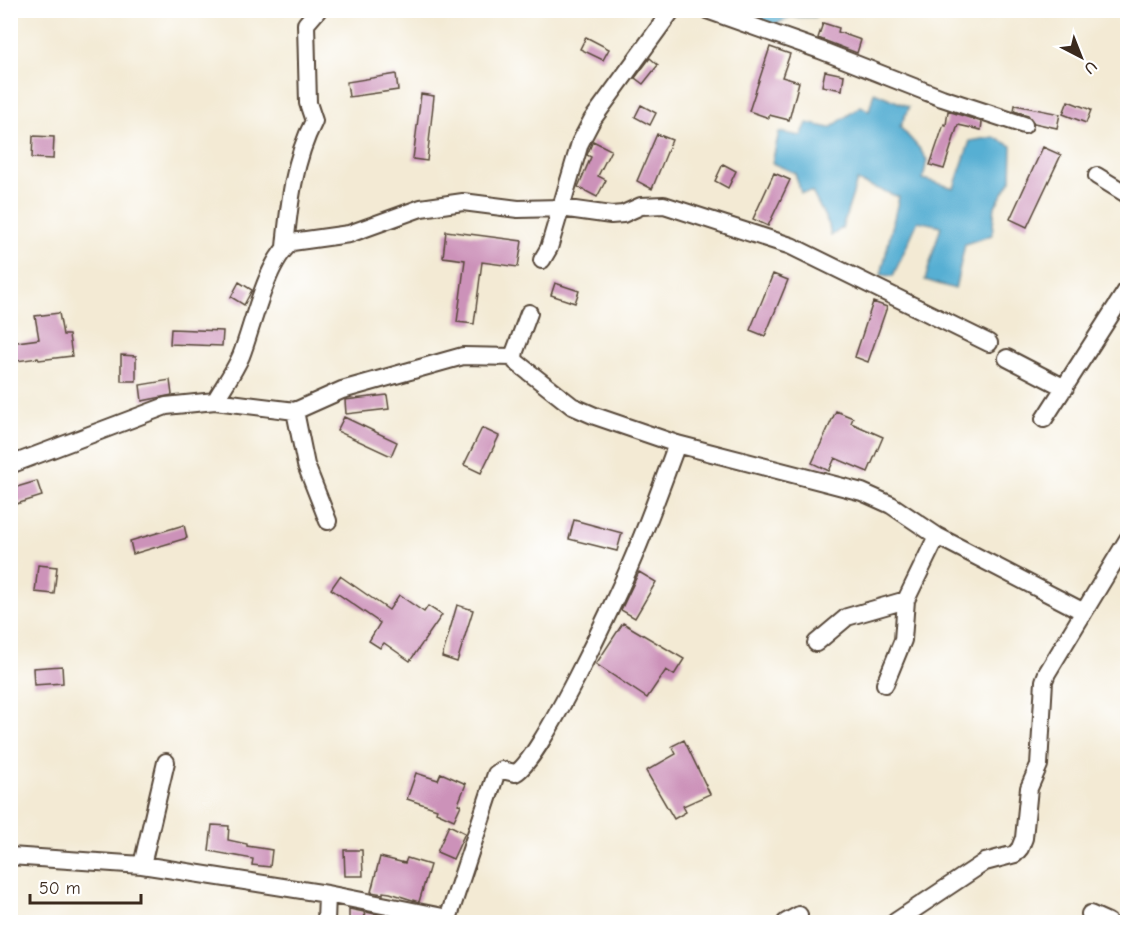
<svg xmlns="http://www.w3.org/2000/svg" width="1138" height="933" font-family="'Comic Neue',sans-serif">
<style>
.water{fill:#56afd3;stroke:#486c78;stroke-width:1.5}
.building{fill:#cc92b9}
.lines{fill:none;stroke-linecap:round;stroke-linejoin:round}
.minor-casing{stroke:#574739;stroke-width:20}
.minor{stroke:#fff;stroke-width:16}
</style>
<rect width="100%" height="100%" fill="#fff"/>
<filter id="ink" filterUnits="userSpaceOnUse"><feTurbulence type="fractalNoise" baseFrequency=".0167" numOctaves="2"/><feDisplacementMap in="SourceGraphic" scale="12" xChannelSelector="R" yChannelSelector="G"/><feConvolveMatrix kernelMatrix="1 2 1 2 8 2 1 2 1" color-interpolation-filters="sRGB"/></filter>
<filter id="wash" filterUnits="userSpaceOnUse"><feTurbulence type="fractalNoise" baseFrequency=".008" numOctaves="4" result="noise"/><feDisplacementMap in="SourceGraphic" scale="24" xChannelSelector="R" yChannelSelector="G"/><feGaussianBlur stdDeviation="1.35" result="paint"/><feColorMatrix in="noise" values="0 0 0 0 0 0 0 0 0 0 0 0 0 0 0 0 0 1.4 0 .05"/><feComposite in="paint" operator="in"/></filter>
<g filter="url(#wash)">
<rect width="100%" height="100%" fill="#f3ead4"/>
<path class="water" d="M743,11V10L817,11L815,17H790L770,27Z
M874,92L909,107L900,127L919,148L927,160L923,179L954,188L970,141L994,137L1012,146L1011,180L995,206L992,235L965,244L955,289L925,280L941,226L918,221L893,276L881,275L899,197L857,181L842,228L831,236L829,225L812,192L801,193L795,173L772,163L779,132L801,136L807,123L830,128L861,106L869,111Z"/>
<g id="blocks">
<path class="building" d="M823,23L839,28L838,32L861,40L857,53L818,38Z
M586,37L609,49L603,60L580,49Z
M770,47L790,54L782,77L799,82L789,120L769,115V118L749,111Z
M650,58L658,65L643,84L635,78Z
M825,71L844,75L842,90L822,86Z
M396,74L398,90L349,97L347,82Z
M421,94L434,96L427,161L413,159Z
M1068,101L1091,110L1086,123L1063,114Z
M641,105L656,113L650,125L635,117Z
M1015,105L1060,114L1057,128L1034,123L1028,115L1014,111Z
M948,111L982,122L981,130L958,125L944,169L930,165L944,124L946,125Z
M657,134L672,140L652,189L637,181Z
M33,136L54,137L53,159L32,158Z
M593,141L611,150L598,176L606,180L597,197L578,187L591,157L587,155Z
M1043,147L1061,155L1027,227L1010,219Z
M723,164L736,171L728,188L715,181Z
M774,173L790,180L768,226L753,219Z
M446,231L522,241L518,267L482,262L474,324L457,322L465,260L443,257Z
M773,274L788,280L765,336L750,330Z
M239,282L252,290L244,305L231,297Z
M555,283L579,291L575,303L551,295Z
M873,302L887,307L868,362L855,357Z
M59,313L63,335H69L72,356L39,360L38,358L10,362V343L39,339L35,316Z
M171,329L223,331L222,346L170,344Z
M121,355L136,356V381H121Z
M170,380L172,395L142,401L140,385Z
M387,395L389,409L346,414L345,400Z
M836,411L853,418L851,423L883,437L868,472L835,458L829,471L812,463Z
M344,417L397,442L391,456L337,431Z
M482,428L499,436L481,473L464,465Z
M37,481L42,496L10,506V489Z
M574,520L622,533L617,551L569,539Z
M184,525L187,538L133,554L130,541Z
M38,565L57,567L54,594L35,592Z
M639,572L656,582L635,618L621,610Z
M340,576L389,610L399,595L424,612L428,606L442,615L410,661L384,643L380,648L369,641L380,623L331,589Z
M457,605L473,610L457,662L442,657Z
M623,623L684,659L674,675L666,670L647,698L596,664Z
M62,666L63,683L34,685L33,668Z
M684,740L710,794L683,806L686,812L674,819L646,771L676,754L672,746Z
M416,773L438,780L441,773L466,784L458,804L461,805L454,820L436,812L437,809L407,799Z
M212,825L229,826L228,840L247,844V846L272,850L270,867L252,865L253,859L209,851Z
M449,825L465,833L453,859L437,852Z
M344,850H362L363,876H345Z
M380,857L405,863L407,858L430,865L419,902L390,893L383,892V894L371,892Z
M349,909L364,912L365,918L366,912L383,916V922H371V920H349Z"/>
</g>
</g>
<g filter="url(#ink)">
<use href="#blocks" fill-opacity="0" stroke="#574739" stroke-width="1.5"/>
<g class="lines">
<g class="minor-casing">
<path id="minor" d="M707,10L820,50L942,98L1024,125
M1097,176L1128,195
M285,247C289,205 294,159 314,121L308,103L306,24L318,10
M542,260L549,248L580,143L592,120L672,10
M529,313L515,351L514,357L516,362L572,406L595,416L677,444L862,492L891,505L937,536L1084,612
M1007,358L1065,388
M215,401C223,387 234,372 241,356C253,326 266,261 292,242L349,234L421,208L463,202L518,209L561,208L611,215L623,214L641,206L664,205L791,246L989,343
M295,411L306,465L328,521
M1044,419L1128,288
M10,465L166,406L215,401L295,411L342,390L463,356L514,357
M816,643L847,617L906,600L937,536
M885,684L903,640L906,600
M10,856L142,865L327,894L448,918
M142,865L166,762
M1090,914L1108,922
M326,922L327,894
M447,922L496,774L502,770L515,773C537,767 619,593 631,563C648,524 662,484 677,444
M786,922L799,915
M895,922L985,862L1015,854L1020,848L1024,838L1029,788L1039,765L1044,681L1047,673L1128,539"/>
</g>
<use href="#minor" class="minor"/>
</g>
</g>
<rect width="1138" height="933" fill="none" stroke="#fff" stroke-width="36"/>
<g transform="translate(1081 57) rotate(138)" stroke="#ffffff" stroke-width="4.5" paint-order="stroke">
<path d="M0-4.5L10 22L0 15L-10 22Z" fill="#3b2a1e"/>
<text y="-9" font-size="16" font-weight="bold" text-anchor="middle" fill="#3b2a1e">U</text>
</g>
<path d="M30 894v9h111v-9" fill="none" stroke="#3b2a1e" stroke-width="3"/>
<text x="39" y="894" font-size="18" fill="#3b2a1e" stroke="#ffffff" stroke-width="4.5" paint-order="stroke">50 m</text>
</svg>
